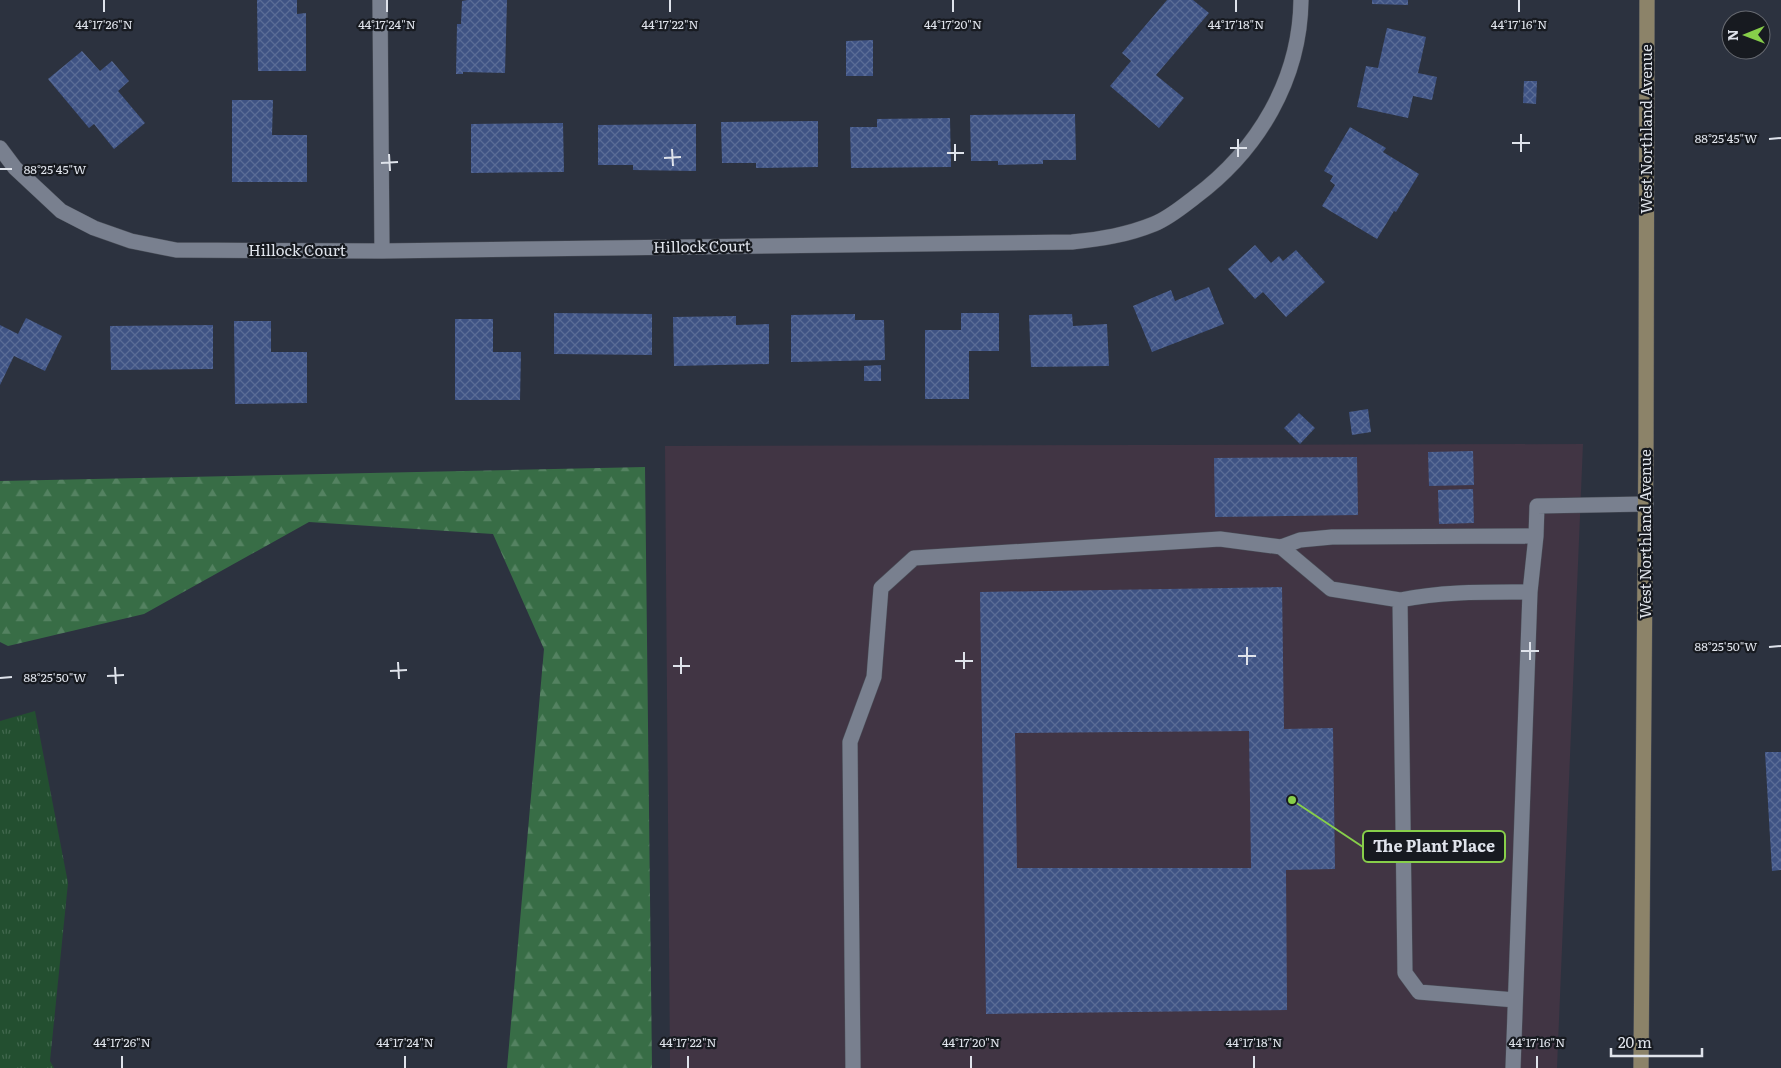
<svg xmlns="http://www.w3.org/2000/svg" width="1781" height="1068" font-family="Literata,serif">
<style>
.commercial{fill:#413544}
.grass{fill:url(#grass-tufts)}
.forest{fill:url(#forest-firs)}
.building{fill:url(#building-cross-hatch);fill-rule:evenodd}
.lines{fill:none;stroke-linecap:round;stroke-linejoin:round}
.lane-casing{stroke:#4a4e58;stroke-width:16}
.street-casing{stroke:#4a4e58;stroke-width:16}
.secondary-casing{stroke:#4a4e58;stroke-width:16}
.lane{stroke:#79808f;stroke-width:15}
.street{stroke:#79808f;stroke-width:15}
.secondary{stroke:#8c8369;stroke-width:15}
.ticks{fill:none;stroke:#dfe3eb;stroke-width:2}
.labels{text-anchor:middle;stroke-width:4.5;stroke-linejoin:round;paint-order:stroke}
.street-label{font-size:15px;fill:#dfe3eb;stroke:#171a20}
.ticks-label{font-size:12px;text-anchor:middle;fill:#dfe3eb;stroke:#171a20;stroke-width:4.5;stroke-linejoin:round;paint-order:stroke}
.leader{fill:none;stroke:#87cf4a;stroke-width:2}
.callout-dot{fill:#87cf4a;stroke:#171a20;stroke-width:2}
.callout{fill:#171a20;stroke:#87cf4a;stroke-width:2}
.callout-label{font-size:16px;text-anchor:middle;font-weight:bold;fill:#dfe3eb}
</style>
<defs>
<pattern id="grass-tufts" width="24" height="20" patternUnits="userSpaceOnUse" patternTransform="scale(1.25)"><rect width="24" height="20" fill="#234f30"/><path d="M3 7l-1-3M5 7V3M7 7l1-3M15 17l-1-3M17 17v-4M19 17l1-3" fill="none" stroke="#42684e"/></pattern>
<pattern id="forest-firs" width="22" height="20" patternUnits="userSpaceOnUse" patternTransform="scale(1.25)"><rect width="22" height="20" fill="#386d46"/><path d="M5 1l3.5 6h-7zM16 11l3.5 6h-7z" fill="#548261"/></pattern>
<pattern id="building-cross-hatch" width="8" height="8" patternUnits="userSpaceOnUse" patternTransform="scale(1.25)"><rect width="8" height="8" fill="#3f5384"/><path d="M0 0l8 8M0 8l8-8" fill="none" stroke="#5a6c96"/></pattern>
</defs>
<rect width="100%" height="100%" fill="#2c323f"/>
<path class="commercial" d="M1583,444L1557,1068H670L665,446Z"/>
<path class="grass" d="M35,711L68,883L50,1061L54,1068H0V721Z"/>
<path class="forest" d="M645,467L652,1068H507L544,649L493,534L309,522L144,614L8,646L0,642V481Z"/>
<path class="building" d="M257,0H297V14L306,13V71H258Z
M467,0H507L505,73L463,72V74H456L457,24H461L462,1Z
M1167,0H1193L1209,13L1156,75L1184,98L1159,128L1110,86L1131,61L1122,53Z
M1372,0H1408V5L1372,4Z
M1387,28L1426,37L1418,73L1437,77L1432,100L1413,96L1408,118L1357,107L1366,66L1378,68Z
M873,40V76H846V41Z
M82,51L100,71L112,61L129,81L118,91L145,123L114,149L94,124L89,128L48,79Z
M1524,81H1537L1536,104L1523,103Z
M232,100H273L272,135H307V182H232Z
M1075,114L1076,160H1043V164L998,165V161H971L970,115Z
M950,118L951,167L851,168L850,127H877V119Z
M818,121V167L756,168V163H722L721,122Z
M563,123L564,172L471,173V124Z
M696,124V171L633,170V165H598V125Z
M1350,127L1386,148L1383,152L1419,174L1396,212L1394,211L1377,239L1322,206L1335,185L1330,181L1333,176L1324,171Z
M1255,245L1271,263L1279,256L1283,261L1296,250L1325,282L1286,317L1263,292L1255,299L1228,269Z
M1209,287L1224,324L1152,352L1133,306L1171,290L1175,301Z
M554,313L652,314V355L554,354Z
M961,313H999V351H969V399H925V330H961Z
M855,314V320H884L885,360L791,362V315Z
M1072,314L1073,326L1107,324L1109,366L1031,367L1029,315Z
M736,316V325L769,324V364L674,366L673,317Z
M26,318L62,336L45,371L14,356L0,385V325L18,334Z
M455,319H493V352H521L520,400H455Z
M234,321H271V352H307V403L235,404Z
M213,325V369L111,370L110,326Z
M881,365V381H864V366Z
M1368,409L1371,432L1352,435L1349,412Z
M1299,413L1315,428L1300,444L1284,428Z
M1473,451L1474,485L1429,486L1428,452Z
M1357,457L1358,515L1215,517L1214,458Z
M1473,489L1474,523L1439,524L1438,490Z
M1282,587L1284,729L1333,728L1335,869L1286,870L1287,1010L986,1014L980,592ZM1249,731L1251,868H1017L1015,733Z
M1765,752H1781V870L1772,871Z"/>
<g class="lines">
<g class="lane-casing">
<path id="lane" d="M1281,547L1300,540L1332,537L1536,536
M1515,1000L1419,992L1405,973L1400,600C1443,591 1486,592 1530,592
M853,1068L850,742L874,677L881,588L914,558L1220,539L1281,547L1331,589L1400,600
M1513,1068L1530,592L1536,536L1537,506L1646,504"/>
</g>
<g class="street-casing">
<path id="street" d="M380,0L382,251
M0,148L15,168L61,211L94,228L131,241L176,250L382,251L1072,242C1101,239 1127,235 1154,224C1169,218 1182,207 1195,197C1258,150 1300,80 1301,0"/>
</g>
<g class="secondary-casing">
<path id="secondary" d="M1641,1068L1646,442L1647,0"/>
</g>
<use href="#lane" class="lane"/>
<use href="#street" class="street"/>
<use href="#secondary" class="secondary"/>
</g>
<path class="ticks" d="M104,0V12M387,0V12M670,0V12M953,0V12M1236,0V12M1519,0V12M1521,134V152M1238,139V157M1769,139L1781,138M1512,143H1530M955,144V161M1230,148H1247M672,149L673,166M947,153H964M389,154L390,171M664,158L681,157M381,163L398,162M0,169H12M1530,642V660M1247,647V665M1769,647L1781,646M1521,651H1539M964,652V669M1238,656H1256M681,657V674M955,661H973M398,662L399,679M673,666H690M115,667L116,684M390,671L407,670M107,676L124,675M0,678L12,677M122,1056V1068M405,1056V1068M688,1056V1068M971,1056V1068M1254,1056V1068M1537,1056V1068"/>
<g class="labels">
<g class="street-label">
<text transform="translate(1647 129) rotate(-90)" y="5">West Northland Avenue</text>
<text transform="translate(702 247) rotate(-1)" y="5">Hillock Court</text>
<text x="297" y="256">Hillock Court</text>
<text transform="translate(1646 534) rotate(-90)" y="5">West Northland Avenue</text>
</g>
</g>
<g class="ticks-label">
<text x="104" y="29">44°17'26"N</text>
<text x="387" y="29">44°17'24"N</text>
<text x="670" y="29">44°17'22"N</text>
<text x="953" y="29">44°17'20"N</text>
<text x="1236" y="29">44°17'18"N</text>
<text x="1519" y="29">44°17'16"N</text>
<text x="1726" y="143">88°25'45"W</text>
<text x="55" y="174">88°25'45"W</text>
<text x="1726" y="651">88°25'50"W</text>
<text x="55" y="682">88°25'50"W</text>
<text x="122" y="1047">44°17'26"N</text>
<text x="405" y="1047">44°17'24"N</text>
<text x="688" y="1047">44°17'22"N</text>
<text x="971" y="1047">44°17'20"N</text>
<text x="1254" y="1047">44°17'18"N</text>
<text x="1537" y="1047">44°17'16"N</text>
</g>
<path class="leader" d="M1292 800L1363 847"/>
<circle class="callout-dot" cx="1292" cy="800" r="5"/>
<rect class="callout" x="1363" y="831" width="142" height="31" rx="5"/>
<g class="callout-label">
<text x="1434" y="852">The Plant Place</text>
</g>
<g transform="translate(1746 35) rotate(269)"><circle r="24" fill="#171a20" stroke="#676a71"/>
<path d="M0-4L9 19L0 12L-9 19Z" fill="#87cf4a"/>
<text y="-8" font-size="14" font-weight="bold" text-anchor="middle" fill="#dfe3eb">N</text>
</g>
<path d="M1611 1048v8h91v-8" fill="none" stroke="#dfe3eb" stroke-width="2.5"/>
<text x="1618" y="1048" font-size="15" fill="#dfe3eb" stroke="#171a20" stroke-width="4" paint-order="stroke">20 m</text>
</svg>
